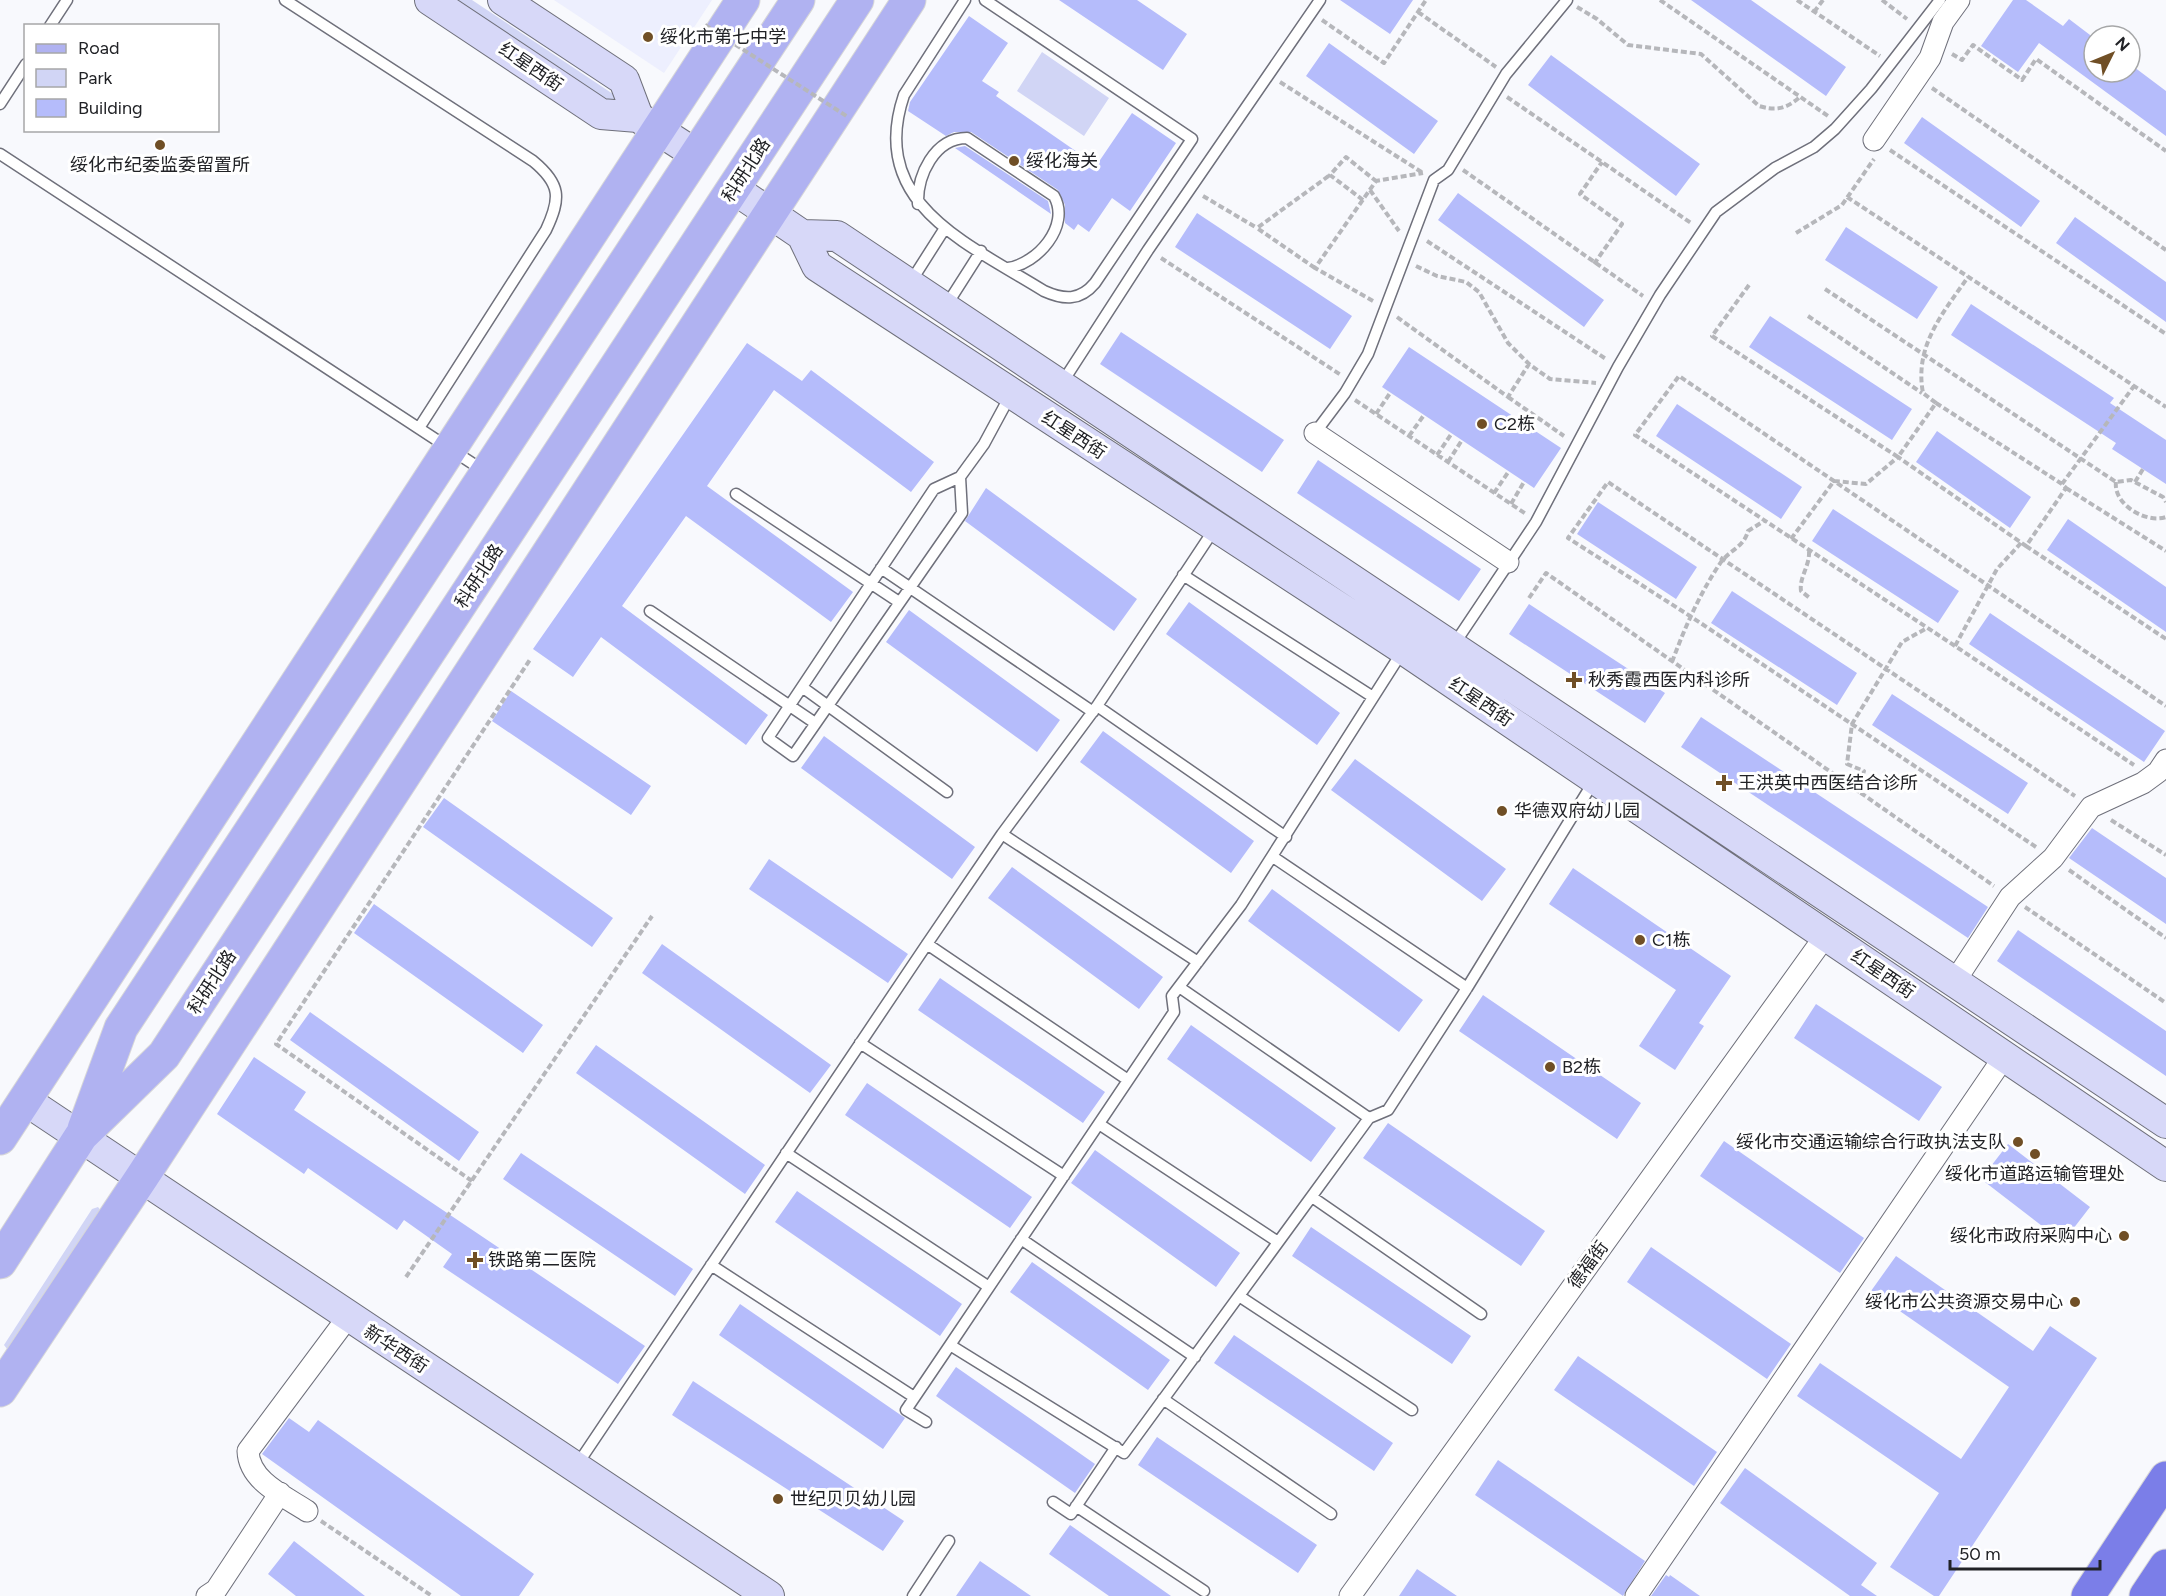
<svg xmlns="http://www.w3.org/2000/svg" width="2166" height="1596" font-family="Figtree,'Noto Sans SC',sans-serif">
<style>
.built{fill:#edeffe}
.green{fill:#d1d5f5}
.building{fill:#b5bcfb}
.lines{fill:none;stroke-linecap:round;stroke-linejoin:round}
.lane-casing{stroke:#6f707b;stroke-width:13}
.street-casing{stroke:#6f707b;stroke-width:23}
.secondary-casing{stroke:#6f707b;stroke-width:32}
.primary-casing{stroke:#d7d7d8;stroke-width:35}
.highway-casing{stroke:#d7d7d8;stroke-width:35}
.path{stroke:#b6b7bb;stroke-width:4;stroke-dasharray:6 3;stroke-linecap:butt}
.lane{stroke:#fff;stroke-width:10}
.street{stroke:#fff;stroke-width:21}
.secondary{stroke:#d7d8f8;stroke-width:30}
.primary{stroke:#b0b2f1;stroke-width:33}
.highway{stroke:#7b7ee8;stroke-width:33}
.path-bridge{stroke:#b6b7bb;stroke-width:4;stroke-dasharray:6 3;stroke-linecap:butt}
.poi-dot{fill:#704f26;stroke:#fff;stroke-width:2}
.labels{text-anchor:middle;stroke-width:6;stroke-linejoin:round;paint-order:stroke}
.poi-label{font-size:18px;fill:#212226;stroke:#fff;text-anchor:start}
.street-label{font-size:18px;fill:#212226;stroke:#fff}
</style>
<rect width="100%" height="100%" fill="#f8f9fd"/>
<path class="built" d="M554,0H712L664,73Z"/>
<path class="green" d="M451,0H472L619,98L612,107Z
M1042,52L1109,98L1084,136L1017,91Z
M98,1207L102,1212L11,1354L4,1345L92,1209Z"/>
<path class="building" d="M1059,0H1137L1187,34L1163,70Z
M1340,0H1413L1390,34Z
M1691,0H1751L1846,67L1826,96Z
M2013,0H2026L2063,26L2069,19L2094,38V72H2130V64L2166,91V136L2039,43L2018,72L1981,46Z
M969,16L1008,43L982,81L999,92L996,96L1080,154L1082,152L1098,163L1132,113L1176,143L1130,211L1112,198L1089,232L1078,224L1074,230L1065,223V205L1058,190L971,132H954L946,136L908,111L910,102Z
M1329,43L1438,121L1414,154L1306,76Z
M1551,55L1700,164L1676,196L1528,85Z
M1922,117L2040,201L2021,227L1904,143Z
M965,146L1048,201L1051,214L955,148Z
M1458,193L1604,300L1584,327L1438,220Z
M1197,213L1352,316L1330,349L1175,247Z
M2075,217L2166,282V322L2056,243Z
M1846,227L1938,287L1917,319L1825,260Z
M1971,304L2114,398L2110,403L2166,440V484L2112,449L2116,443L1951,335Z
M1770,316L1912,409L1892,440L1749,347Z
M1121,332L1284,440L1262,472L1100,364Z
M747,343L802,381L811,370L934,462L911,492L774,390L707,486L853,592L831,622L686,516L622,606L768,715L746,745L601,637L573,677L533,649Z
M1409,347L1561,448L1534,488L1382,387Z
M1677,404L1802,487L1781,519L1656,436Z
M1937,431L2031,497L2010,528L1916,462Z
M1318,460L1481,569L1459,601L1297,493Z
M986,488L1137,599L1114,631L965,521Z
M1598,502L1697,567L1676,599L1577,534Z
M1833,509L1959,591L1938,623L1812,541Z
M2068,519L2166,587V632L2047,550Z
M1732,591L1857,673L1837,705L1711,623Z
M1189,602L1340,713L1317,745L1166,634Z
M1529,604L1665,693L1645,723L1509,634Z
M909,610L1060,720L1037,752L886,642Z
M1990,613L2165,731L2144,762L1969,644Z
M511,691L651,786L631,815L492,721Z
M1892,694L2028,783L2008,814L1872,725Z
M1701,717L1988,907L1968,938L1681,747Z
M1103,731L1254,841L1231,873L1080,762Z
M824,736L975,847L952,879L801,768Z
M1355,759L1506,869L1482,901L1331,790Z
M444,798L613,918L592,947L423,827Z
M2092,828L2166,878V924L2069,858Z
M769,859L908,954L888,983L749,889Z
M1012,867L1163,977L1139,1009L988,898Z
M1573,868L1731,976L1699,1023L1704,1026L1675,1070L1639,1046L1676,990L1549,904Z
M1272,889L1423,1000L1399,1032L1248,921Z
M374,904L543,1025L523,1053L354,933Z
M2018,930L2166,1031V1076L1997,961Z
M662,944L831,1065L810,1093L642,973Z
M940,978L1105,1092L1083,1123L918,1010Z
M1483,995L1641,1103L1617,1139L1459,1031Z
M1816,1004L1942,1087L1919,1121L1794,1038Z
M310,1012L479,1132L459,1161L290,1040Z
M1191,1025L1336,1128L1311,1162L1167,1059Z
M596,1045L765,1165L745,1194L576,1073Z
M254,1057L306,1092L294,1110L645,1346L618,1384L443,1267L452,1254L404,1220L397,1230L308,1168L304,1174L217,1114Z
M867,1083L1032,1197L1010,1228L845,1115Z
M1388,1123L1545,1231L1521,1266L1363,1158Z
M1724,1141L1864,1238L1840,1273L1700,1176Z
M2008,1144L2090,1207L2063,1242L1981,1179Z
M1095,1150L1240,1253L1216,1287L1071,1183Z
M521,1153L693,1269L675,1296L503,1179Z
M797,1191L962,1304L940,1336L775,1222Z
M1311,1227L1471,1336L1452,1364L1292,1256Z
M1651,1247L1791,1344L1767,1379L1627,1282Z
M1896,1256L2033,1351L2050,1326L2097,1358L1939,1596H1934L1890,1567L1939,1493L1797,1396L1820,1363L1961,1459L2009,1387L1871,1291Z
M1032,1262L1170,1360L1148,1390L1010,1292Z
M740,1304L905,1418L883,1449L719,1335Z
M1234,1335L1393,1443L1374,1471L1214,1363Z
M1578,1356L1717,1452L1694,1486L1554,1390Z
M956,1367L1095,1464L1075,1493L936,1396Z
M693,1381L904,1521L883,1551L672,1415Z
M289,1418L309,1432L318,1420L534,1574L519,1596H461L262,1454Z
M1157,1437L1317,1545L1298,1573L1138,1465Z
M1498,1460L1645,1561L1623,1596L1475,1495Z
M1745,1468L1877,1563L1861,1585L1877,1596H1850L1720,1503Z
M1070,1525L1171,1596H1109L1049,1554Z
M294,1541L365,1596H296L268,1574Z
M980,1561L1031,1596H956Z
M1417,1569L1457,1596H1399Z
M1666,1575L1669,1577L1670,1575L1700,1596H1651Z"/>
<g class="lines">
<g class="lane-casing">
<path id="lane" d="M285,0L533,161C561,184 561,198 546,230L419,428
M965,0L904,95C867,204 969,244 1044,291C1064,300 1080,301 1095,283L1192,139L985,0
M50,26L67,0
M0,104L26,64
M0,154L484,471
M918,204C917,176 934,138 967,138L1054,196C1071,226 1037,264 1008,268
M910,283L945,228
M946,306L981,251
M1062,383L1148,250L1320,0
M1315,433L1345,393L1368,354L1434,180L1448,170L1506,74L1567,0
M960,477L934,489L768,738L793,756L962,513L960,477L984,444L1011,394
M736,494L899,602
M881,568L1093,712
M1183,575L1373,697
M650,611L815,723
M1453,646L1536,522L1618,367L1660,295L1716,212L1775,168L1814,147L1835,129L1871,89L1940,0
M1402,652L1241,905L1172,996L1174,1012L950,1345L1124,1453L1369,1118L1388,1110L1467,988L1594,781
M802,687L947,792
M1097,706L1286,837
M1002,834L1198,962
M1273,857L1467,988
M927,944L1128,1080
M1179,987L1369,1118
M860,1043L1064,1176
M1099,1124L1278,1242
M786,1153L989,1287
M1312,1197L1481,1314
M1021,1239L1195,1357
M711,1265L914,1397
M1239,1296L1412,1410
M1163,1399L1331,1514
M926,1422L906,1410L950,1345
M577,1465L927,944L1002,834L1097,706L1215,528
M1053,1502L1071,1514L1116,1447
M1076,1506L1204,1591
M913,1596L949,1541"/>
</g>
<g class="street-casing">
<path id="street" d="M1874,140L1930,58L1943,22L1959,0
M1315,433L1508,562
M1955,981L2010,897L2053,858L2091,807L2143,783L2158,772L2166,760
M307,1511C284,1496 249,1481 248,1451L348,1317
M207,1596L216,1590L280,1493
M1350,1596L1826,935
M1636,1596L2004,1057"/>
</g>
<g class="secondary-casing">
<path id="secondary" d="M430,0L601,114L638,117L624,80L503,0
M638,117L697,155
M734,189L802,235
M25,1100L769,1596
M2166,1123L837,236L802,235L817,266L1406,651L2166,1166"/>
</g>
<g class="primary-casing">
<path id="primary" d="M84,1129L121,1028L798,0
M0,1138L743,0
M0,1262L81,1136L164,1055L857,0
M0,1390L142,1177L909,0"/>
</g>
<g class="highway-casing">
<path id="highway" d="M2088,1596L2166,1478
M2146,1596L2166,1566"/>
</g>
<path class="path" d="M1660,0L1828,116
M1797,0L1880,56
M1882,0L1907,19
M1577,7L1597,19L1628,45L1701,54L1759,106C1776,111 1786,109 1800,97
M1418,12L1496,67
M1814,12L1823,0
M1322,20L1384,63L1426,0
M1952,54L1962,60L1973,45L2022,80L2036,59L2166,151
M1280,82L1423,173
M1932,88L2166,250
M1507,97L1691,223
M1890,150L2166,334
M1463,170L1643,296
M1370,190L1399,231
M1203,196L1257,228
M1847,197L2166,407
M1363,200L1330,175L1346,157L1376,181
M1796,233L1842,205L1874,159
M1427,241L1606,359
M1161,258L1341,375
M1594,264L1622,224L1580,194L1602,162
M1416,266L1437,276L1466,282L1479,292L1508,343L1529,364L1550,379L1596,383
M1315,268L1257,228L1330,175
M1749,285L1712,336L1898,457L1936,403L1923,393C1914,346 1943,313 1968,277
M1825,289L2116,482L2131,480L2163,497L2166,502
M1373,301L1315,268L1376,181L1423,173
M1808,316L1922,393
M1397,317L1508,397L1529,364
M1508,397L1564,436
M1355,400L1526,514
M1936,403L2062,484
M1376,414L1390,393
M1409,436L1424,415
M1437,455L1452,433
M1448,462L1462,440
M2116,482C2113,504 2146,524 2166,517
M2135,482L2143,469
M2066,488L2166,551
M1494,493L1509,471
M1511,504L1524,482
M1791,539L1834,481L1866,484L1898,457L2026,546L2066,488L2062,484L2134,386
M2021,543L1997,569L1955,646L2134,765
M2026,546L2166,639
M1809,551C1810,566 1799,577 1801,591L1811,599
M1529,598L1546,573L1994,886
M1955,646L1635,435L1679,376L2166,706
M1672,662C1685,627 1700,593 1721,562C1730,550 1744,547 1748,531L1764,521
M1857,793L1864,771L1847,764L1852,724L1902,642L1927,628
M2111,820L2166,855
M2036,847L1690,616L1568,538L1608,482L2075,796
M2069,870L2166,938
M2025,907L2166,1003
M472,1181L276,1044L531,658
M406,1277L652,916
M321,1521L432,1596"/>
<use href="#lane" class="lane"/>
<use href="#street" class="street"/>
<use href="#secondary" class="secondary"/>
<use href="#primary" class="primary"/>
<use href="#highway" class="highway"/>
<path class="path-bridge" d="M705,25L848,117"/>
</g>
<g class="poi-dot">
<circle cx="648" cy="37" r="6"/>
<circle cx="160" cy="145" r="6"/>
<circle cx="1014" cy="161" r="6"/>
<circle cx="1482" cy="424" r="6"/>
<path d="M1571 671h6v6h6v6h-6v6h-6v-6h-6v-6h6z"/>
<path d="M1721 774h6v6h6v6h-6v6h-6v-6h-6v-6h6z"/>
<circle cx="1502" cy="811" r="6"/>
<circle cx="1640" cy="940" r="6"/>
<circle cx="1550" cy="1067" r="6"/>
<circle cx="2018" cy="1142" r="6"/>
<circle cx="2035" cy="1154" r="6"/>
<circle cx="2124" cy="1236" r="6"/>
<path d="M472 1251h6v6h6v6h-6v6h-6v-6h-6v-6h6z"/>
<circle cx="2075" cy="1302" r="6"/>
<circle cx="778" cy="1499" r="6"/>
</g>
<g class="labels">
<g class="poi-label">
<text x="660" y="43">绥化市第七中学</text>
<text x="1026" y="167">绥化海关</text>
<text x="160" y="171" text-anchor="middle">绥化市纪委监委留置所</text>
<text x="1494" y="430">C2栋</text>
<text x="1588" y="686">秋秀霞西医内科诊所</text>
<text x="1738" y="789">王洪英中西医结合诊所</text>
<text x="1514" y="817">华德双府幼儿园</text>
<text x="1652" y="946">C1栋</text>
<text x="1562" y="1073">B2栋</text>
<text x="2006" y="1148" text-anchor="end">绥化市交通运输综合行政执法支队</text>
<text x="2035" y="1180" text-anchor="middle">绥化市道路运输管理处</text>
<text x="2112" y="1242" text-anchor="end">绥化市政府采购中心</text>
<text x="488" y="1266">铁路第二医院</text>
<text x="2063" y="1308" text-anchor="end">绥化市公共资源交易中心</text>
<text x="790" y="1505">世纪贝贝幼儿园</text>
</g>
<g class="street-label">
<text transform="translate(531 67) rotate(34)" y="6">红星西街</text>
<text transform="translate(746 170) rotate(-57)" y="6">科研北路</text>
<text transform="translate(1074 435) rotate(33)" y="6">红星西街</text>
<text transform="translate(479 576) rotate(-57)" y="6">科研北路</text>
<text transform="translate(1481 702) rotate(34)" y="6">红星西街</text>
<text transform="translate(1883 974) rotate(34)" y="6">红星西街</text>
<text transform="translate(212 982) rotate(-57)" y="6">科研北路</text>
<text transform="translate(1588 1265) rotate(-54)" y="6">德福街</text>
<text transform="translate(396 1349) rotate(33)" y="6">新华西街</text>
</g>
</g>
<rect x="24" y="24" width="195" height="108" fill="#ffffff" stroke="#a6a7a8" stroke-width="1.5"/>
<rect x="36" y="44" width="30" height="9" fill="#b0b2f1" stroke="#a6a7a8" stroke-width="1.5"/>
<text x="78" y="54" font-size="18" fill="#212226">Road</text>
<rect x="36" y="69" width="30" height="18" fill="#d1d5f5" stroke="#a6a7a8" stroke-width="1.5"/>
<text x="78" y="84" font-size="18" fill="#212226">Park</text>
<rect x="36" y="99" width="30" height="18" fill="#b5bcfb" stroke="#a6a7a8" stroke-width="1.5"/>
<text x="78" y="114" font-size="18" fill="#212226">Building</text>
<g transform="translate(2112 54) rotate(47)"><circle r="28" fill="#ffffff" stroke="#a6a7a8" stroke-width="1.5"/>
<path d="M0-4.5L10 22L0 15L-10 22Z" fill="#704f26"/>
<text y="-9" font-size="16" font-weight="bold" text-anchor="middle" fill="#212226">N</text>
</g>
<path d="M1950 1560v9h150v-9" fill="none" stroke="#212226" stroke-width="3"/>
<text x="1959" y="1560" font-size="18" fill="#212226" stroke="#ffffff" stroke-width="4.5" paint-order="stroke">50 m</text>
</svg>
